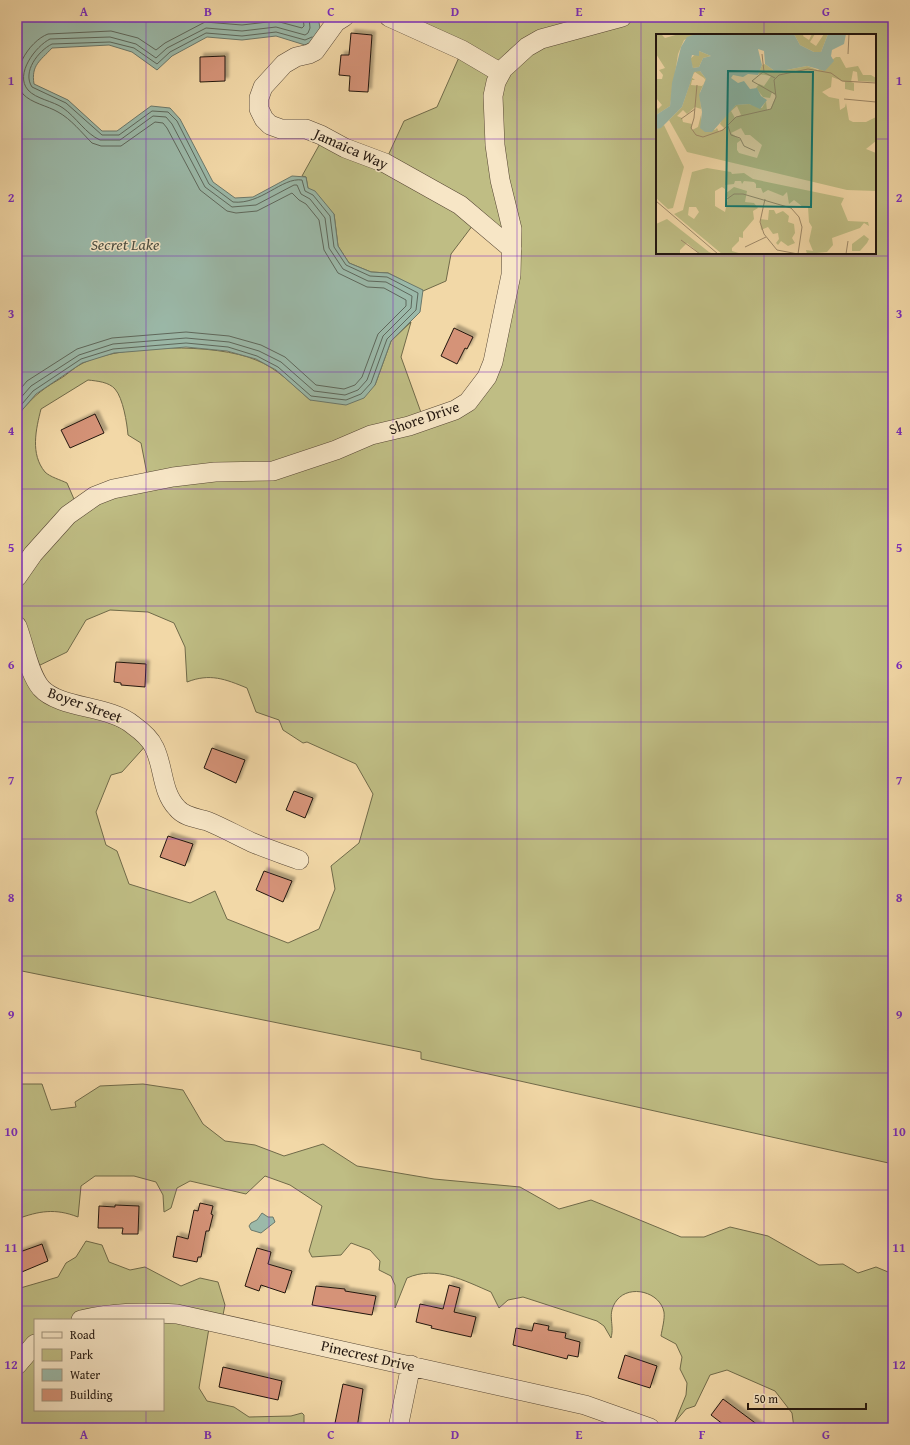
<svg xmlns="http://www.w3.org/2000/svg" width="910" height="1445" font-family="'Gentium Book Plus',serif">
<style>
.green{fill:#bfbd84;stroke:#706a49;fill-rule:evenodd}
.water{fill:#9bb9a9;stroke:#6b786b}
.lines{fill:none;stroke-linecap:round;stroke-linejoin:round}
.shore{stroke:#5e685c;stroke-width:1}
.building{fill:#d59378;stroke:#22160e;filter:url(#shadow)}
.minor-casing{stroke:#564634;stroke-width:20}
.minor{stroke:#f7e6c6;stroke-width:19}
.grid{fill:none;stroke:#7b2cbf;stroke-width:1;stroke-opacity:0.55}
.labels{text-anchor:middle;stroke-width:3;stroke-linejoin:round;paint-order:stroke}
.street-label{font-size:15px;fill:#22160e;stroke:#f7e6c6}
.water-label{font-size:16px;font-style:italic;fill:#4c4f44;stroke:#f7e6c6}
.inset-road{fill:none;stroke:#9f8a6a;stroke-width:1}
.view{fill:#0f766e;fill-opacity:0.15;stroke:#0f766e;stroke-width:2}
.inset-edge{fill:none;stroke:#22160e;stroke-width:2}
.neatline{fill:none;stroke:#7b2cbf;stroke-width:1.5}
.grid-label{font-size:13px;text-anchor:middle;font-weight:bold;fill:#7b2cbf}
</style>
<defs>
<filter id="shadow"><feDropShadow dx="3.5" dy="-3.5" stdDeviation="1" flood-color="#0004"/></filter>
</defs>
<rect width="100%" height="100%" fill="#f2d8a7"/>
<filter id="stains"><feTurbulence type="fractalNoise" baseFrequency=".005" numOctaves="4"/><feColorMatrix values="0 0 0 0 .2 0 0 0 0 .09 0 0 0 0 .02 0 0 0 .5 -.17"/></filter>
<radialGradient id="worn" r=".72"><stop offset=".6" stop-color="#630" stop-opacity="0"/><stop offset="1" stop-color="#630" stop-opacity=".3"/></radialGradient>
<path class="green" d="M393,17H893V1164L421,1059V1052L17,970V416C31,399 39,391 58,380C66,376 74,367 83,363C122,344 216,343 256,360C277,368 293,385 310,400L375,385L391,341L411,322L401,357L423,418L478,389L512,258L476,221L451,254L446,281L423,291L388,273L371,272L349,263L338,246L334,214L308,189L306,177L302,176L322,140L386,160L404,121L437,107L460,55ZM657,35H875V253H657ZM88,380C97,381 109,382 115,389C123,398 127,423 128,435L141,443L148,479L77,506L67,483C61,480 50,477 45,472C30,454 36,429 41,409ZM110,610L148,612L174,623L185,647L187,682C210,673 225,679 247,688L256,712L279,720L283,730L303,743L307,742L356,764L373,794L359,843L331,866L335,889L319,929L288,943L227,919L215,891L190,903L129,884L117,851L106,845L96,812L111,775L122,772L149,742L71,703L38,683L34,668L67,652L86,620Z
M17,1084H42L51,1110L76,1107L75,1102L100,1086L143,1084L183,1090L203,1124L225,1141L255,1145L284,1156L323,1144L357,1166L434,1179L520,1187L559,1209L591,1200L681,1237H704L730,1227L768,1236L819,1265L843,1264L858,1273L876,1267L893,1274V1428H794L792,1413L775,1391L727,1370L710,1375L695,1406L686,1409L675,1422L686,1395L687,1383L680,1369L682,1357L676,1344L661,1336C662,1329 665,1319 664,1312C660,1292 630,1284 617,1300C606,1314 615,1324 611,1338L604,1326L597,1321L523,1297L508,1300L499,1308L491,1292C465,1281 436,1265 407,1278L395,1308V1285L391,1276L379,1270L380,1261L370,1250L351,1243L341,1255L312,1257L309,1251L322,1206L290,1185L265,1176L246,1194L190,1181L177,1188L171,1208L164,1212L163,1195L156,1182L134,1176H95L81,1186L78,1217C55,1208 39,1211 17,1219Z
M86,1241L102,1245L109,1262L130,1270L145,1267L181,1286L200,1278L218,1282L225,1305L221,1325L209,1328L199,1388L207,1401L234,1407L249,1417L291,1416L302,1413L304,1415V1428H17V1289L58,1277L66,1263L76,1257ZM35,1320H163V1410H35Z"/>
<path class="water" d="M17,17H318L320,28L315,40L305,45L276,36L242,40L207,37L172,56L157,70L132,52L109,45L52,48C40,61 31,65 34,84L68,100L102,131H117L151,106L170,108L180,119L213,182L235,198L253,197L292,176L306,177L308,188L315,191L334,214L338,246L349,263L371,272L388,273L423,290L420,312L391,341L375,385L364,398L346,405L310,400L276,370L256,359L227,351L186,347L114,353L82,363L36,394L17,416Z
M262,1213L268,1217H273L275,1222L261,1233L251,1230L249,1226L251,1223L257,1220Z"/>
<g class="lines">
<path class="shore" d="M17,393L27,381L77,349L112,338L186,332L229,336L261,345L285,357L316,385L344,389L355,385L362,377L378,334L406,306V300L384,288L367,287L338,273L324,250L319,220L306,204L299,200L292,193L257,211L236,213L227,211L200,190L167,128L163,123L155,122L121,146H101L92,143C82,133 71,119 58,112C48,106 31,103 23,94C7,75 29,41 48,34L111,31L138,38L156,50L165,43L205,22L242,25L276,21L302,28L304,26L303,17
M17,402L31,386L79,355L113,344L186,338L229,342L259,351L281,362L314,391L345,395L358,390L367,380L383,336L411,308L412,296L386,282L368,281L343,269L329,248L325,218L310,199L301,194L297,185H294L256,205L232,207L205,187L172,124L166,117L153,116L120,140H100C86,134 76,117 63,108C53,101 36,99 28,90C14,74 36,46 50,39L110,37L136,44L156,58L167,48L206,28L242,31L276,27L305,35L308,33L310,28L309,17
M17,410L33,391L81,359L113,349L186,343L228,347L257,356L278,367L311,396L346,400L361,394L371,383L387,339L416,310L418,293L387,277L370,276L346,265L334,247L330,216L313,195L305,191L302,180C282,177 261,205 233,202L209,184L177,121L168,112L152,111L119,135H102L66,103L32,87C22,72 38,51 52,44L110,42L134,48L157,64L170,52L206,33L242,36L276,32L305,40L312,37"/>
</g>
<path class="building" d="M351,33L372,35L368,92L349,91L350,76L339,75L341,55H349Z
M225,56V81L200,82V57Z
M454,328L473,337L467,349L465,348L457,364L441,356Z
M95,414L104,433L70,448L61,430Z
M116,662L146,664L145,687L121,685V683L114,682Z
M212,748L245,760L236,783L204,768Z
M294,791L313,798L305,818L286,810Z
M168,836L193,844L185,866L160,857Z
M264,871L292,881L283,902L256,890Z
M200,1203L213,1206L211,1214L213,1215L209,1231H206L201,1257H198L197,1262L173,1257L177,1236L188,1239L194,1210L198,1211Z
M115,1205L139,1206L138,1234H122L123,1228H98L99,1206L115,1207Z
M42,1244L48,1261L17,1274V1253Z
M257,1248L271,1252L268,1264L292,1271L285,1293L261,1285L259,1291L245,1286Z
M449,1285L460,1288L454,1312L476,1317L471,1337L431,1328L432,1326L416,1322L420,1304L443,1309Z
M316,1286L345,1289V1291L376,1296L372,1315L312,1305Z
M534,1323L549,1326L548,1330L566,1333L565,1338L580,1342L578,1357L568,1355L567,1359L513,1345L516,1328L532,1331Z
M625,1355L657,1366L650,1388L618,1378Z
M223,1367L282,1381L278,1400L219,1387Z
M343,1384L363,1389L357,1428H334Z
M723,1399L762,1428H728L711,1415Z"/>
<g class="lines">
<g class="minor-casing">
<path id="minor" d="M344,17L336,22L315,51L309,54L296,57L284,64L263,87L259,98V109L264,119L270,125L281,129H306L321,135L345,148L385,163L460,205L512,249
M389,17L462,50L501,73
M17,577L33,554L68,515L95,496L113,489L173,477L215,472L273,471L336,450L371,435L409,426L455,410L468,402L487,377L493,362L511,275L512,229L500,180L495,145L493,96L496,82L503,69L527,47L541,39L622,17
M17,626C24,644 29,674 41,688C60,709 109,705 133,725C140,730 150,738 154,747C164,766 161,791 177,808C184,817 197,818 207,821C222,827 236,835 251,842C267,849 283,854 299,860
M81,1320C114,1312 144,1312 177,1314L585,1405L650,1428
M17,1365L35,1344
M398,1428L411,1365"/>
</g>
<use href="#minor" class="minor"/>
</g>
<path class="grid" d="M146,17V1320M269,17V1428M393,17V1428M517,17V1428M641,17V1428M764,17V35M17,139H657M875,139H893M764,253V1428M17,256H893M17,372H893M17,489H893M17,606H893M17,722H893M17,839H893M17,956H893M17,1073H893M17,1190H893M17,1306H893M146,1410V1428"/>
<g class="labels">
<g class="street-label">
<text transform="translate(351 149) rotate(24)" y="5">Jamaica Way</text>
<text transform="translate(424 418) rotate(-19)" y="5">Shore Drive</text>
<text transform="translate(85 705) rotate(20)" y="5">Boyer Street</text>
<text transform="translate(368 1356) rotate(13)" y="5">Pinecrest Drive</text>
</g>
<g class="water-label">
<text x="125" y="250">Secret Lake</text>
</g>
</g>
<g transform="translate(656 34)">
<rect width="220" height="220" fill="#f2d8a7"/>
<path d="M23,0H40L28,6L22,20L14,72L0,81V72L2,75L6,71L0,64V45H6L7,41L3,36L9,34L0,20V1H6L9,4ZM138,0H148L147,2L153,6L156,0H159L154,8L160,12L168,0H172L165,18H158L144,11ZM43,17L55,22L47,24L43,33L37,34L34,25ZM180,23H184L190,34L202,32L207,41H215L220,44V48L202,47L201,38L197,37L195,48L198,49V57L189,55V48L176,43L175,53L166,58L173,63L183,65L184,76L189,73L190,69L193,86L197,88H210L220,83V107L210,115L220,119V157L191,156L31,118L13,86L26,73L38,37H44L50,45L44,58L45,75L39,73L31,80L27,76L21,82L26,84L27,88L36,90V96L42,93L45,81V90L59,96L61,94L63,98L68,94L64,90L66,85L80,71L93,70L106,74L110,67L111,76H114L120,62L116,58L114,64L107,63L100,54L103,50L108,52L115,42L102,40L106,31L109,30L120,38L151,32L162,36ZM39,38L48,44L50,47L46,52L35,51L36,46H39L35,43ZM81,72L85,81L79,84L75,77ZM85,94L89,101H94L106,111L101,124L83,119L81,116V109L85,106L75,99ZM8,91L28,133L17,174L12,175L0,164V95ZM51,134L75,138L76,140L88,139L97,145L188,164L185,170L192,187L212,188L213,192L208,189L204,194L176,204L177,211L171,218L151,220L150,216L157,217L153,207L156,193L153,188L152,173H147L138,166L133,170L131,158L127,162L112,156L107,159L105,154H100V150L98,148L88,147L86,150L85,147H79L78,150L69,151V155L66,153L59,157V172L69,178L72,164L69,160L78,153L91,157L89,168L98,169L102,174L97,177L98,185L87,198V204L83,203V207L76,214V217L86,220H66L18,180L27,176L36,138ZM33,173H40L43,178L38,185L32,181ZM113,176H118L120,180L127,177L133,182L132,188L138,190L139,199L136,204L139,209L132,212L125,207L122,211L120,209L123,205L122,199L117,200L112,193L105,196L104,185L112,186ZM11,185L53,218L58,220H44L31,209L24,216V220H0V190ZM208,201L213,205L211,209L204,217H196V210Z" fill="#bfbd84" fill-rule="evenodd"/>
<path d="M40,0H138L144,11L158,18H165L172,0H190L188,10L176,16L175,22L178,27L169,37L151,32L120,38L109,30L108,17L102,15L106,31L102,41L92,40L87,43L77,41L75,44L82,49L88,47L94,55L101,54L105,62L111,66L104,75L93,70L80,71L56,98H49L44,94L46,78L43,61L50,45L44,37L38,38L26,73L5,94L0,95V81L14,72L16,49L25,13L31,3ZM43,17L55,22L47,24L43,33L37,34L35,25L36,21L43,22Z" fill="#9bb9a9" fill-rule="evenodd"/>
<path class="inset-road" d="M106,20L108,38M192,20L193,0M119,44L107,38L96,47L119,60M41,51L38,84L35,94L40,101L47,103L67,96L80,83L115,75L120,63L118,46L123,41L152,35L175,39L186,47L220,49M188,65L220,68M25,85L39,75M72,92L75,101L84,104L88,112L99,117M71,165L78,160H87L135,174L143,183L146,193L142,220M109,165L104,188L108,200L121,216L142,220M0,167L62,220M25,206L44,220M89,213L110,203M190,220L192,207"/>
<path class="view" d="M72,37L157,38L155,173L70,172Z"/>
<rect width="220" height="220" class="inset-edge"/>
</g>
<rect width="910" height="1445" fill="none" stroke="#f2d8a7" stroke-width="44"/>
<rect x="34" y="1319" width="130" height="92" fill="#f7e6c6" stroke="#a2937c"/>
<rect x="42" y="1332" width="20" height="6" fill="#f7e6c6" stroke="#a2937c"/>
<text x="70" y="1339" font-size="12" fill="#22160e">Road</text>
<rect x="42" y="1349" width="20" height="12" fill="#bfbd84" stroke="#a2937c"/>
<text x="70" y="1359" font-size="12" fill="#22160e">Park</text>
<rect x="42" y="1369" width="20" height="12" fill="#9bb9a9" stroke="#a2937c"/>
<text x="70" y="1379" font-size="12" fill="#22160e">Water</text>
<rect x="42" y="1389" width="20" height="12" fill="#d59378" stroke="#a2937c"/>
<text x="70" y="1399" font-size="12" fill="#22160e">Building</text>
<path d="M748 1403v6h118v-6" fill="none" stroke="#22160e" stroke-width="2"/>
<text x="754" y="1403" font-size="12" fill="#22160e" stroke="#f7e6c6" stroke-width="3" paint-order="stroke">50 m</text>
<rect x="22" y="22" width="866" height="1401" class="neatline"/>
<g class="grid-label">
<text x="84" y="16">A</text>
<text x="208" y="16">B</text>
<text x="331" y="16">C</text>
<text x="455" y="16">D</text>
<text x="579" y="16">E</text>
<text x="702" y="16">F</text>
<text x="826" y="16">G</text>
<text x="11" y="85">1</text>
<text x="899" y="85">1</text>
<text x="11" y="202">2</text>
<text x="899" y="202">2</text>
<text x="11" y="318">3</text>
<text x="899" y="318">3</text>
<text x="11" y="435">4</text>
<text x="899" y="435">4</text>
<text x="11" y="552">5</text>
<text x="899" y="552">5</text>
<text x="11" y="669">6</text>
<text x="899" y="669">6</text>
<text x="11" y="785">7</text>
<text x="899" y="785">7</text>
<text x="11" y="902">8</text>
<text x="899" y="902">8</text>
<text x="11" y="1019">9</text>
<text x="899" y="1019">9</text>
<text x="11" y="1136">10</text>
<text x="899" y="1136">10</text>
<text x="11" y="1252">11</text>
<text x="899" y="1252">11</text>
<text x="11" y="1369">12</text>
<text x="899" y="1369">12</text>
<text x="84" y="1439">A</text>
<text x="208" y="1439">B</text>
<text x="331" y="1439">C</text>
<text x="455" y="1439">D</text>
<text x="579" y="1439">E</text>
<text x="702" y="1439">F</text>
<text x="826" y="1439">G</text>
</g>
<rect width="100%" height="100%" filter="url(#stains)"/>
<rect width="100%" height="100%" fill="url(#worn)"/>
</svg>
